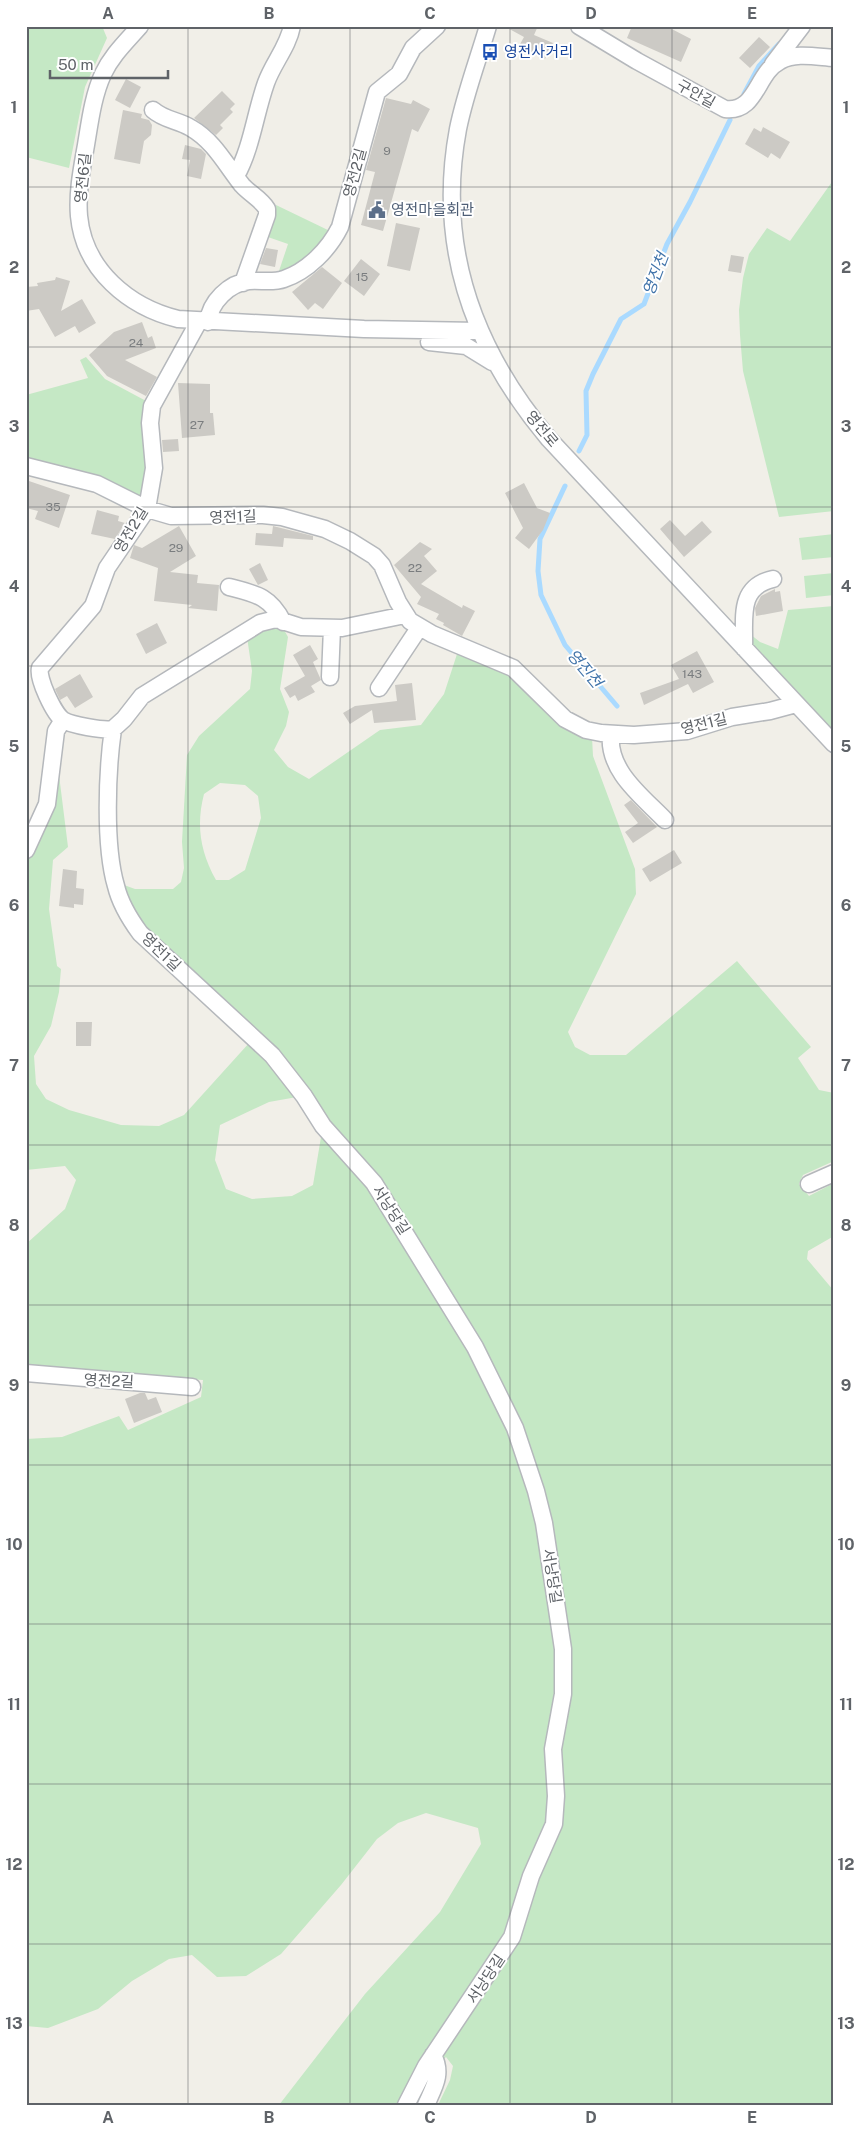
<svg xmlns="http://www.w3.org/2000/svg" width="860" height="2131" font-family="'Public Sans','Noto Sans KR',sans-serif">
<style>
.green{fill:#c5e8c5;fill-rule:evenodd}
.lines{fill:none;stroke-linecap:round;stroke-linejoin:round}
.stream{stroke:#aadaff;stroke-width:5}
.building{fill:#cccac5}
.minor-casing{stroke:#b5b8bc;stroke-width:19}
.minor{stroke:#fff;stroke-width:16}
.grid{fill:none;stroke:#5f6368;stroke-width:1;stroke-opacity:0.55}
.labels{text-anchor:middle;stroke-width:4;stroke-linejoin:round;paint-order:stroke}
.number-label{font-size:12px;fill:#7a7d7f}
.transit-label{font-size:15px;fill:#164399;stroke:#fff;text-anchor:start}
.street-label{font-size:15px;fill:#5f6368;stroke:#fff}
.service-label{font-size:15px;fill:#4e5e75;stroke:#fff;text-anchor:start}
.water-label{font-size:16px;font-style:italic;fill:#4174aa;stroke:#fff}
.neatline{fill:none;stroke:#5f6368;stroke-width:2}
.grid-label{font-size:16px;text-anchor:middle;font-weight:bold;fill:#5f6368}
</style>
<rect width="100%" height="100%" fill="#f1efe8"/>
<path class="green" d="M26,26H102L107,38L85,87L69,168L26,157Z
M834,179V511L779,517L743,371L740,335L739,310L743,278L749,254L767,228L790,241Z
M276,205L332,232L318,251L277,277L288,244L265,236Z
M86,357L105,379L148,402L149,462L141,496L138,498L26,462V395L88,378L80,360Z
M834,534V557L802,560L799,538Z
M834,573V595L806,598L804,576Z
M834,606V732L746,638L750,634L760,642L778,649L788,610Z
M274,626L283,628L288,637L280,689L289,712L286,726L274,750L288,767L309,779L380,730L421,725L444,694L458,651C476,658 499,664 515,675C543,696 557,727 592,737L593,756L635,869L636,894L568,1032L575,1047L590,1055H626L737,961L811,1047L798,1058L819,1090L834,1093V1161L803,1175L799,1184L809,1196L834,1183V1236L808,1251L807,1259L834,1291V2105H438L450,2080L453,2066L446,2057L424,2078L418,2105H279L365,1994L440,1912L481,1844L478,1828L426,1813L398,1823L377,1839L341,1885L281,1954L246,1976L217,1977L192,1955L169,1959L132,1981L98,2009L48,2028L26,2026V1439L62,1437L119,1416L128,1430L201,1397L203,1380L26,1370V1244L65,1209L76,1180L65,1166L26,1170V865L55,793L57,759L68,847L53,860L49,909L57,966L61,969L59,992L51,1026L34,1056L36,1084L46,1099L69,1110L121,1125L159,1126L184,1115L250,1042L269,1061L297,1097L269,1102L220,1125L215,1160L226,1189L252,1199L292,1196L313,1185L321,1137L332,1131L309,1093L275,1050L142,929L127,907L117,873L124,885L135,889H173L181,882L184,868L182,842L187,755L199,736L250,689L252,671L247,637L265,627ZM220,783L245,785L258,796L261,818L245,870L229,880H216C200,851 196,825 204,794Z"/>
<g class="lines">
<path class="stream" d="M744,94L759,66L779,44
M579,451L587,435L586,391L593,374L621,319L644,304L667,244L690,202L730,120
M565,486L540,539L538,571L541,595L565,645L617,706"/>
</g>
<path class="building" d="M504,26H538L534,35L553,43L545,59L519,46L524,37Z
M632,26H666L691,39L681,62L627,38Z
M759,37L770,47L750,68L739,58Z
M126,79L141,87L130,108L115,100Z
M222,91L235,104L230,109L233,112L220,125L223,128L216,135L194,118Z
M386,98L411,104L413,100L430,109L418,132L412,129L383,231L361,225L375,172L366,170Z
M123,110L142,114L141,118L149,120L152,125L151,135L144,141L140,164L114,159Z
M763,127L790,142L780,159L771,153L768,158L745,144L754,128L761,132Z
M185,145L201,149L206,154L201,179L187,176L190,160L182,159Z
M396,223L420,228L410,271L387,266Z
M266,248L278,250L275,267L260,264Z
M731,255L744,257L741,273L728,271Z
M361,259L380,274L364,296L344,281Z
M322,267L342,283L323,309L315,303L308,310L292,292Z
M56,277L70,281L61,311L82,299L96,323L79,333L75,326L55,337L39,309L26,311V287L38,286L37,283L55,280Z
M142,322L148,338L152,336L156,348L125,360L157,377L146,396L107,376L89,355L114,332Z
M178,383L210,384V413H213L215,435L182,438Z
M178,439L179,451L163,452L162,440Z
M26,480L70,495L59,528L35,519L38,511L26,508Z
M524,483L537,508L550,513L543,530L529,549L515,538L523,528L505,493Z
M97,510L119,516L118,521L125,523L115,539L91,534Z
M670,520L685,536L702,521L712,532L684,557L660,529Z
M179,526L196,556L170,572L198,575L197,583L219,585L217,611L188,608L192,605L154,601L158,568L130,558L134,545L142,548Z
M273,526L313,536V540L284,538L283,547L255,545L256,533L272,534Z
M420,542L432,549L424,556L437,571L421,584L462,608L463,605L475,611L462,636L443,625L444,623L436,619L439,614L417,604L421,597L394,565Z
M260,563L268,580L258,585L249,569Z
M775,589V592L780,591L783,611L756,616L755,608L761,596Z
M157,623L167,643L146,654L136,634Z
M310,645L318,659L313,662L321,680L311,686L315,692L298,701L295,695L290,698L284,688L305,676L293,655Z
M697,651L714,682L693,693L688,684L644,705L640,693L679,679L671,665Z
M80,674L93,697L75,708L67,696L60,700L55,689Z
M412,683L416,720L374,723L372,710L350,724L343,713L355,706L397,701L395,685Z
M631,800L657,827L633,843L625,832L638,823L624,805Z
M674,850L682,863L650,882L642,869Z
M63,869L77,871L76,888L84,889L83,905L74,904V908L59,906Z
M76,1022H92L91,1046H76Z
M140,1393H145L148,1400L156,1397L162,1412L134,1423L125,1399Z"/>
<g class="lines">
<g class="minor-casing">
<path id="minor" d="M140,26C126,42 112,55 103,74C93,96 90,121 86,145C82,168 77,192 79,216C84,270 129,307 178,319L364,329L479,331
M488,26C478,60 465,94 458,129C436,247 473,349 549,439L834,744
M579,26L637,61L725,109C757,113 756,73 780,61C795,52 817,57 834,58
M773,64L802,26
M153,110C164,120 178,120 191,128C214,141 226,165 242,185C250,194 261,199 267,209V215L243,283
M236,176C252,147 255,114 266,83C273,63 288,47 292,26
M199,321L152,406L150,423L154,468L147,509L107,568L93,606L40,668C37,678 54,714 63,720C71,725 104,731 113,729L124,719L142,696L260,623L276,619L301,627L342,628L405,615
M208,322C210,302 229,283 249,281C261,280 273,283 284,279C308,271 329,249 340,227L377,92L399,74L413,48L437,26
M429,342L466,346L492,362
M26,466L97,484L147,509L171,516L263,515L282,517L325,529L350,541L374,556L382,565L398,602L410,621L432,634L513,668L565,719L586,730L601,733L634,735L687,731L732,717L770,711L796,704
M229,587C256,594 270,596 283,622
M744,648C745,619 737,587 773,579
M330,677L332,628
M379,688L419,628
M113,729C107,771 104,845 116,886C120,903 129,918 140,933L272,1055L304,1096L323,1126L374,1183L475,1347L515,1428L536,1491L544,1523L563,1649V1694L553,1749L556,1796L554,1824L531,1876L512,1937L426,2066L406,2105
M611,734C607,771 643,797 665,820
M26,850L47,804L56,731L63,720
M809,1184L834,1173
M26,1373L192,1387
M426,2105C434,2087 443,2074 433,2055"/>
</g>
<use href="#minor" class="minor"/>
</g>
<path class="grid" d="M188,26V2105M350,26V2105M510,26V2105M672,26V2105M26,187H834M26,347H834M26,507H834M26,666H834M26,826H834M26,986H834M26,1145H834M26,1305H834M26,1465H834M26,1624H834M26,1784H834M26,1944H834"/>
<defs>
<g id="bus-bare" transform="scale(1.35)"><path d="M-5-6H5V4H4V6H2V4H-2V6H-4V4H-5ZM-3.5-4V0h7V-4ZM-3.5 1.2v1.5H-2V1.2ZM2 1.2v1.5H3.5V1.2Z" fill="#1a4fb4" stroke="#fff" stroke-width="2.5" paint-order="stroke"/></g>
<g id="civic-bare" transform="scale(1.35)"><path d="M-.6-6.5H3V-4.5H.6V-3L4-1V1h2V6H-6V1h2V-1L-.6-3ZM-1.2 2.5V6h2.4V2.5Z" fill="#5c6f8a" stroke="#fff" stroke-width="2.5" paint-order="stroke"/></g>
</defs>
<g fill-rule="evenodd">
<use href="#bus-bare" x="490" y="52"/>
<use href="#civic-bare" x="377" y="210"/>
</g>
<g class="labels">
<g class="number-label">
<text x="387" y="155">9</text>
<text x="362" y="281">15</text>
<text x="136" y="347">24</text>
<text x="197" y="429">27</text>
<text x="53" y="511">35</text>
<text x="176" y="552">29</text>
<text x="415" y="572">22</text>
<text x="692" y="678">143</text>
</g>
<g class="transit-label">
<text x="504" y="57">영전사거리</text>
</g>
<g class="street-label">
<text transform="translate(696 94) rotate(29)" y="5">구안길</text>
<text transform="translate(355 173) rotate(-75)" y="5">영전2길</text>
<text transform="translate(83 178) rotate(-84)" y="5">영전6길</text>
<text transform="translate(542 429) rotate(50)" y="5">영전로</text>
<text transform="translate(233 517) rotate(-2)" y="5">영전1길</text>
<text transform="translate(131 530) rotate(-59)" y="5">영전2길</text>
<text transform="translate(704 724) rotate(-14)" y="5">영전1길</text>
<text transform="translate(161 952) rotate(44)" y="5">영전1길</text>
<text transform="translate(391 1210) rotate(57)" y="5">서낭당길</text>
<text transform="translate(109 1381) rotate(3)" y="5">영전2길</text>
<text transform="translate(552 1576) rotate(81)" y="5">서낭당길</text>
<text transform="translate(486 1979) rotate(-56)" y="5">서낭당길</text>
</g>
<g class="service-label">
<text x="391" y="215">영전마을회관</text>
</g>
<g class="water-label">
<text transform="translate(655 274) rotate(-69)" y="6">영진천</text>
<text transform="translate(585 668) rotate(50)" y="6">영진천</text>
</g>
</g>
<rect width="860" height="2131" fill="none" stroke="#ffffff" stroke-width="55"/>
<path d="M50 70v8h118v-8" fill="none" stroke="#5f6368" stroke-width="2.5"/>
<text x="58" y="70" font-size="15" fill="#5f6368" stroke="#ffffff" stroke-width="4" paint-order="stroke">50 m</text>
<rect x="28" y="28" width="804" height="2076" class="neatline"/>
<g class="grid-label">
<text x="108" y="19">A</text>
<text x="269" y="19">B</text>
<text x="430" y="19">C</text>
<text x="591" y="19">D</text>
<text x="752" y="19">E</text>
<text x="14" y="113">1</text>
<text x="846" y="113">1</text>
<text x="14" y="273">2</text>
<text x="846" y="273">2</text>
<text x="14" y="432">3</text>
<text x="846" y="432">3</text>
<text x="14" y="592">4</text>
<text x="846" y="592">4</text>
<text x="14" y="752">5</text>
<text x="846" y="752">5</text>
<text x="14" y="911">6</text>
<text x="846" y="911">6</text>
<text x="14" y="1071">7</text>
<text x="846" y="1071">7</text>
<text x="14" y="1231">8</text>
<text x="846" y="1231">8</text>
<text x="14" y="1391">9</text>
<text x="846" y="1391">9</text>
<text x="14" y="1550">10</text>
<text x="846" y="1550">10</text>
<text x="14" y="1710">11</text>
<text x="846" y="1710">11</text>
<text x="14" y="1870">12</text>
<text x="846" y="1870">12</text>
<text x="14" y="2029">13</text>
<text x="846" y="2029">13</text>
<text x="108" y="2123">A</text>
<text x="269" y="2123">B</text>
<text x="430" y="2123">C</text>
<text x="591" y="2123">D</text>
<text x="752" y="2123">E</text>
</g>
</svg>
